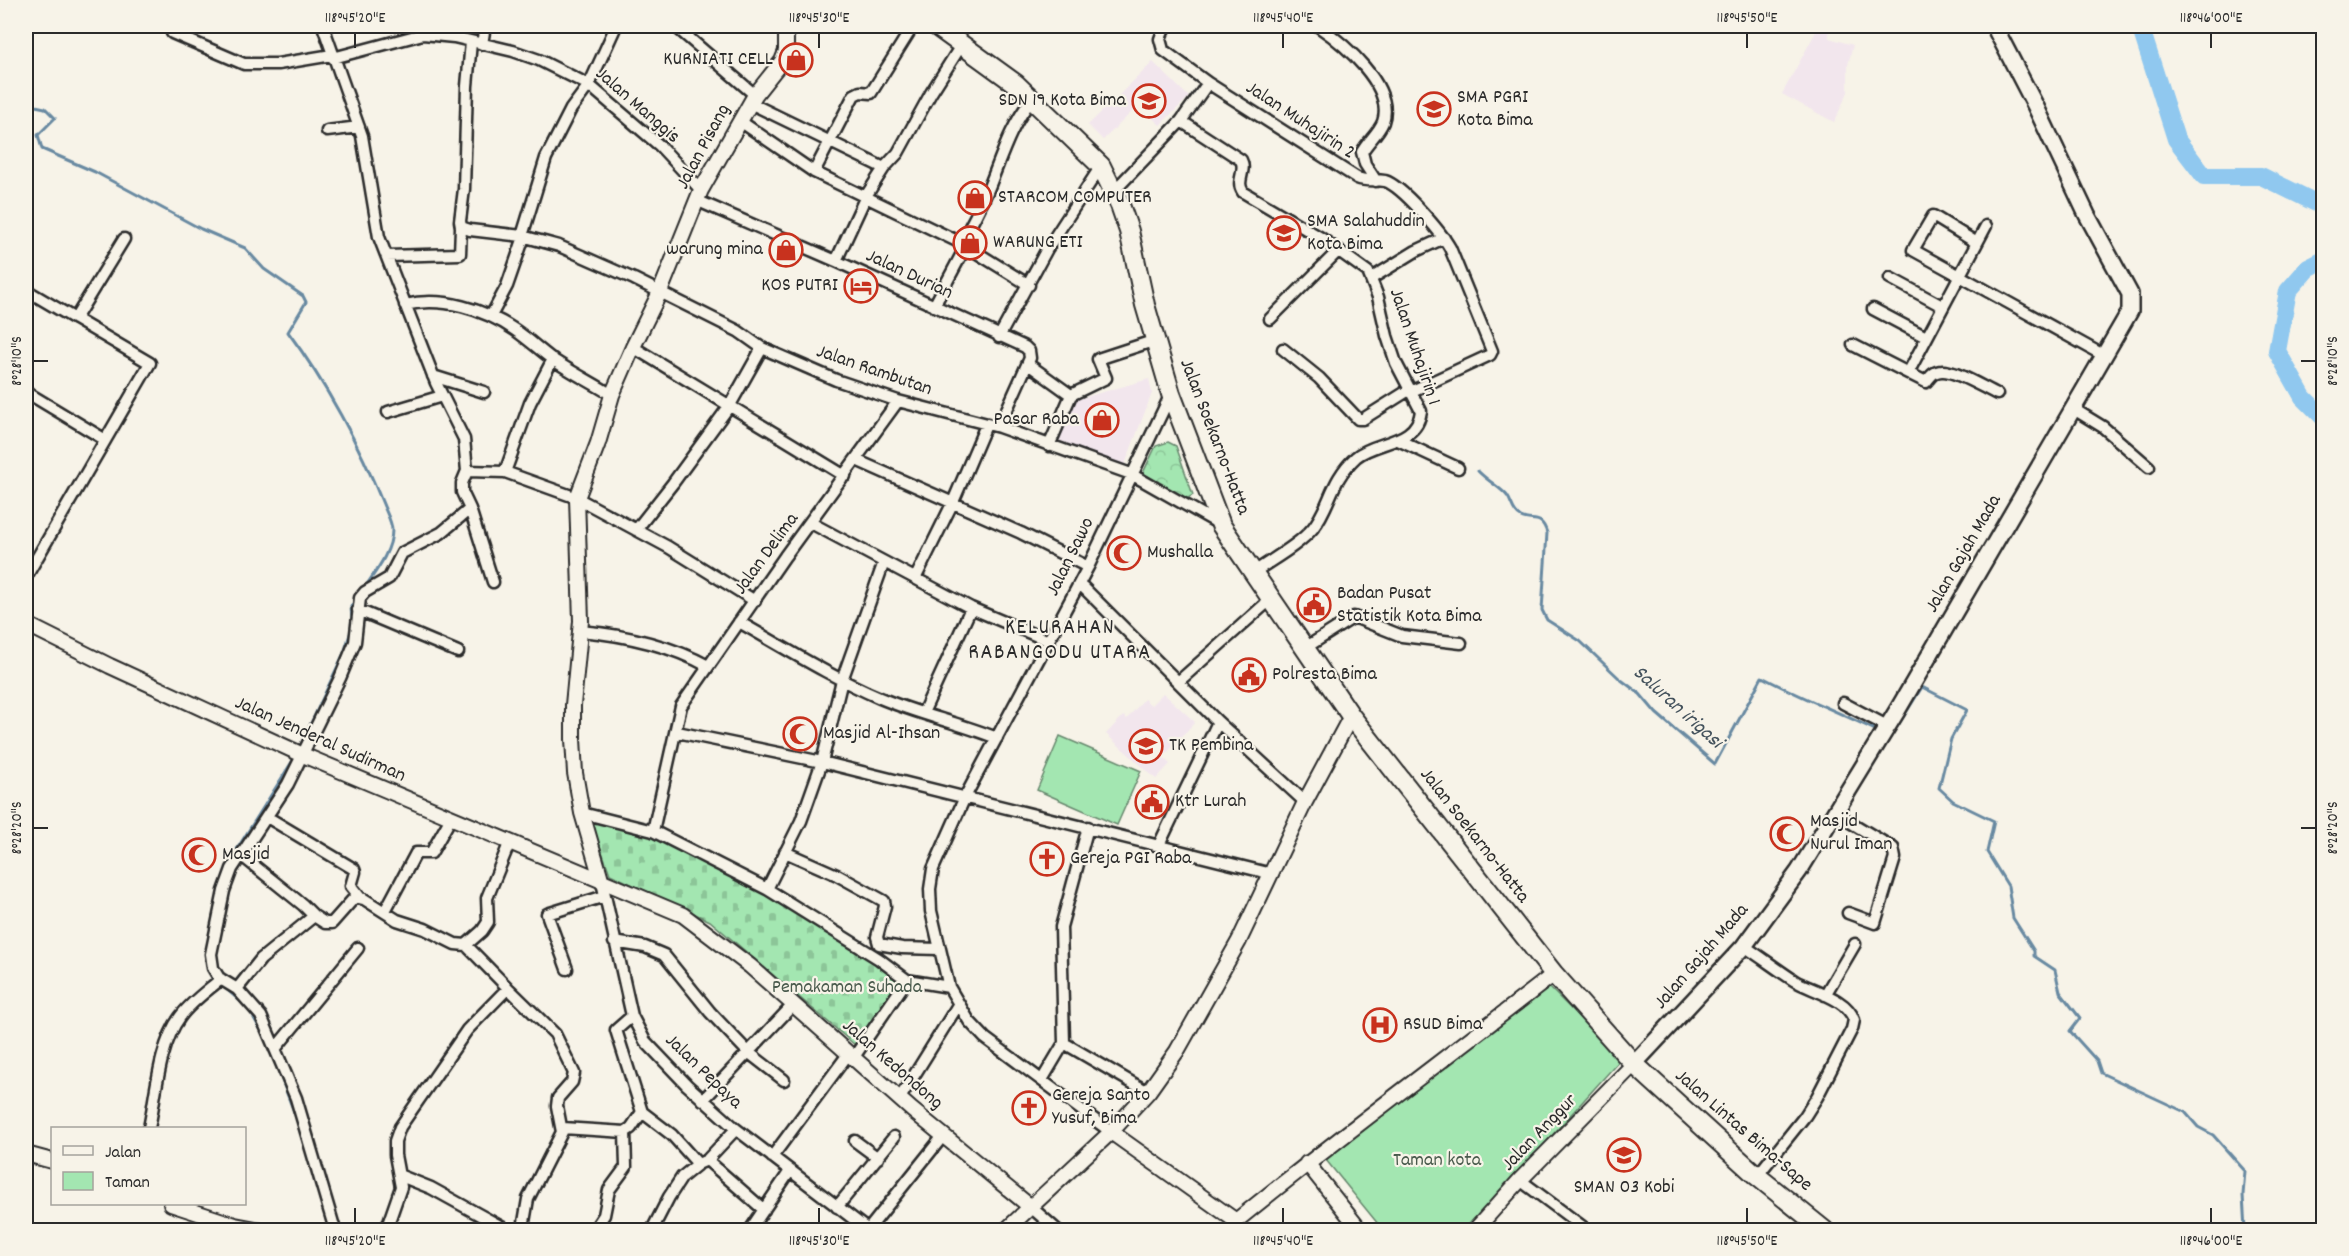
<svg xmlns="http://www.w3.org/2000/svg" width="2349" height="1256" font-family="Dekko,sans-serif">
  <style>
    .built { fill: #f2e6ed }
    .green { fill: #a3e6b1; stroke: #67886e; stroke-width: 1.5 }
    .cemetery { fill: url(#cemetery-stones); stroke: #67886e; stroke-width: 1.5 }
    .park { fill: url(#park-crowns); stroke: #67886e; stroke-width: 1.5 }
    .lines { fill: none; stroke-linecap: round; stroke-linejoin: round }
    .stream { stroke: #6889a1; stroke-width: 3 }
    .river { stroke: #90c8ef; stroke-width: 18 }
    .minor-casing { stroke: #2b2b2b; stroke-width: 15 }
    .tertiary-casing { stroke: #2b2b2b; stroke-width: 18 }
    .secondary-casing { stroke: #2b2b2b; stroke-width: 20 }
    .trunk-casing { stroke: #2b2b2b; stroke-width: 22 }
    .minor { stroke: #f7f3e8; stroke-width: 10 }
    .tertiary { stroke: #f7f3e8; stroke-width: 14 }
    .secondary { stroke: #f7f3e8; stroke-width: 15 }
    .trunk { stroke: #f7f3e8; stroke-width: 18 }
    .ticks { fill: none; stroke: #2b2b2b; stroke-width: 2 }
    .labels { text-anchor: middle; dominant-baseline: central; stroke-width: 4.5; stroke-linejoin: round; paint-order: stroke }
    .poi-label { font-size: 20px; fill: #2b2b2b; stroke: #f7f3e8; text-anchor: start }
    .street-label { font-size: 20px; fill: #2b2b2b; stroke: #f7f3e8 }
    .park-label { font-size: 20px; fill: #495a4c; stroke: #f7f3e8 }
    .water-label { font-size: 21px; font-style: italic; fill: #44525c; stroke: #f7f3e8 }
    .quarter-label { font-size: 22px; letter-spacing: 1.5px; fill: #2b2b2b; stroke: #f7f3e8 }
    .neatline { fill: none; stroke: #2b2b2b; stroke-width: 2 }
    .ticks-label { font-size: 15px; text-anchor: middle; fill: #2b2b2b }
  </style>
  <defs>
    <pattern id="cemetery-stones" width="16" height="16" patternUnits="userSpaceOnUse" patternTransform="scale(1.5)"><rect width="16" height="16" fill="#a3e6b1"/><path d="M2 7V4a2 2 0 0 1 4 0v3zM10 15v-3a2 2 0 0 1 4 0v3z" fill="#8cc598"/></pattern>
    <pattern id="park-crowns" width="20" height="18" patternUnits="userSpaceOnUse" patternTransform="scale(1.5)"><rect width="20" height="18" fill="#a3e6b1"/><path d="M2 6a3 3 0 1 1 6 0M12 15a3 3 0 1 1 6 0" fill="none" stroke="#8cc598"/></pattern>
  </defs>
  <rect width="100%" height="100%" fill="#f7f3e8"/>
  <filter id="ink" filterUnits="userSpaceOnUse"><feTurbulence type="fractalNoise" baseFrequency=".0167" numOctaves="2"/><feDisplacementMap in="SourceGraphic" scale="12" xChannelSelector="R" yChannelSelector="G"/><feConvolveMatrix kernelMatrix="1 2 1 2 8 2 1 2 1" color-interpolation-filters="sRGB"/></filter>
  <g filter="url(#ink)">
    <path class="built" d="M 1819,26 L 1829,29 L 1829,38 L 1853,45 L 1848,65 L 1848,92 L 1834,122 L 1782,94 Z
      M 1153,62 L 1189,97 L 1160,125 L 1139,105 L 1103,140 L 1088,125 Z
      M 1149,379 L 1152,393 L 1124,467 L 1056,439 L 1068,402 Z
      M 1163,693 L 1195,722 L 1163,757 L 1170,764 L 1156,779 L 1106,734 L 1123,716 L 1127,719 L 1144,699 L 1151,705 Z"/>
    <path class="green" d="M 1060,736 L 1141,771 L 1117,825 L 1037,790 Z
      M 1548,986 L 1621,1059 L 1467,1230 L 1383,1230 L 1326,1160 Z"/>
    <path class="cemetery" d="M 591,821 L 658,836 L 773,896 L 902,980 L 855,1045 L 710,921 L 610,874 Z"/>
    <path class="park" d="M 1168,442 L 1176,446 L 1193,495 L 1185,500 L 1143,473 L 1156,446 Z"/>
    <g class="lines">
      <path class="stream" d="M 26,104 L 45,108 L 55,118 L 38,135 L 42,149 L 95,172 L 201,229 L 245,248 L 264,269 L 303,296 L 306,302 L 288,332 C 325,382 360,446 383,504 C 386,512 392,522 392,530 C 392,551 376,571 365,587
        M 1478,471 C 1486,480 1503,489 1508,497 C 1512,503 1513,513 1521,517 C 1532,523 1541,513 1547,533 L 1542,610 L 1547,620 L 1580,641 L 1620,679 L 1640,694 L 1656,713 L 1715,764 L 1762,677 C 1798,696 1836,711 1873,729 L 1877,723
        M 352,622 L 351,606 L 356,600
        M 1895,726 L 1897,727 L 1922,687 L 1967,710 L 1951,739 L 1939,788 L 1953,801 L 1994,821 L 1987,852 L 2008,886 L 2013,918 L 2034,951 L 2034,956 L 2055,970 L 2060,992 L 2080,1018 L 2070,1031 L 2097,1061 L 2101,1073 L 2185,1112 L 2198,1127 L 2213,1135 L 2245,1171 L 2243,1195 L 2245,1230
        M 299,749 L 344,653 L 351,631
        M 228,866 L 232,857 L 295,757
        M 217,903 L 220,890
        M 208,963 L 212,978 L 216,981
        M 224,987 L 246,1006
        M 250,1011 L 263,1034
        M 274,1059 L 297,1120"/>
      <path class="river" d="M 2140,26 L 2176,139 L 2204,176 L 2261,176 L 2318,204 L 2324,209
        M 2324,260 L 2308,268 L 2288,291 L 2277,351 L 2303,397 L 2324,418"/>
      <g class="minor-casing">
        <path id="minor" d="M 323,26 L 362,136 L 379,237 L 436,383 L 464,439 L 467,471 L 462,483 L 462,492 L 470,509 L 441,533 L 402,553 L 389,578 L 365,592 L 360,598 L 355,642 L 340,678 L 288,784 L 232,869 L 224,891 L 211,954 L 213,968 L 219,978 L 237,989 L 261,1016 L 296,1098 L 335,1230
          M 675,26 L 755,95
          M 1318,26 C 1343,43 1395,86 1383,122 C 1378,134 1368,141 1362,152 L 1365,164 L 1376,181
          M 172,33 L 244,64 L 278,64 L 332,55
          M 482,44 L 485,26
          M 333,58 L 423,34 L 454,37 L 513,51 L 539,60 L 589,85 L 660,146 L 701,190
          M 1208,83 L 1357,178 C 1367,182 1375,179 1385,181 C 1402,186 1441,232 1450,248 L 1492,351 L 1490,355 L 1410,392
          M 750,103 L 884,168
          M 740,121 L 814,172 L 961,243
          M 1181,121 L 1241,160 C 1247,171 1235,181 1243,192 L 1321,238 L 1368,272 L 1378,297 L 1387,336 L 1396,363 L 1421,411 C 1417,445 1376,440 1356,457 C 1330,481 1331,505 1313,528 C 1299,545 1271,560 1253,573
          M 327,131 L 359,127
          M 814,172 L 854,95 L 860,92 L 871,93 L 913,26
          M 1114,191 L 1181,121 L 1208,83 L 1163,50 L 1160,39 L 1165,26
          M 696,200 L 836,261 L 1025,347 L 1029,351 L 1030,358 L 999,427
          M 461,227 L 470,230 L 522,236 L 559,246 L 634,279 L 738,331 L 762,348 L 836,380 L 898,401 L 999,427 L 1131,474 L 1221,525
          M 522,236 L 546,158 L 571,109 L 589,85 L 616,26
          M 1977,243 L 1933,216 L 1913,250 L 2103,355
          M 966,246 L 1029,285
          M 387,256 L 460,254 L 461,227 L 460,221 L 464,189 L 467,86 L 471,42
          M 836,261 L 866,196 L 884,168 L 898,153 L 931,93 L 962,44
          M 1372,278 L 1416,251 L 1444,238
          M 1890,278 L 1942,306
          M 26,290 L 150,363 L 26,577
          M 405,305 C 442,296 484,309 515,330 C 528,339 540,350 552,359 C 571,372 593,383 612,395
          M 934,306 L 966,246 L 961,243 C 970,227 979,210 987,192 C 1001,159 1009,128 1032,99
          M 1873,309 L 1926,337
          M 491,316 L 507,286 L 524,237
          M 75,319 L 124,239
          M 1270,319 L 1339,250
          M 999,337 L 1047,249 L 1101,166
          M 1853,345 L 1908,373 L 1986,226
          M 633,347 L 845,476
          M 1283,349 L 1319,378 L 1358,419 L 1363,419 L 1409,390
          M 1028,364 L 1071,395 L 1049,446
          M 1908,373 L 1926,382 C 1931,376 1934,371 1942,371 C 1955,370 1984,388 1997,394
          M 433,376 L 484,392
          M 26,392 L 104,439
          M 1071,395 L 1106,378 L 1098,359 L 1156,340
          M 2072,408 L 2103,427 L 2149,467
          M 388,412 L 442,396
          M 1398,440 L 1458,468
          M 856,460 L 1021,533 L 1088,567
          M 467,471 L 505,472 L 577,498 L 668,547 L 755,601
          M 505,472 L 530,403 L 553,359
          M 470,509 L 493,582
          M 811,523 L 971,608 L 1049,641
          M 636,530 L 673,483 L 730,405 L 762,348
          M 916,577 L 953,502 L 986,425
          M 1080,584 L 1218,722 L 1305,802
          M 358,610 L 458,652
          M 739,622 C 785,648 831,677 880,698 C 918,714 959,723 997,738
          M 580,631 C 625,635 668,644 708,666
          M 1305,648 L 1354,617 L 1402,636 L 1461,643
          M 1178,682 L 1271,599
          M 1843,703 L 1887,726
          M 923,713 L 971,608
          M 677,732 L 822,762 L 1272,874
          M 582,813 L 653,831 L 681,706 L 785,556 L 898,401
          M 1835,813 L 1893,848 L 1895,858 L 1875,923 L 1848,913
          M 267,817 L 354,869 L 355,872 L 351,886 L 359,896
          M 653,831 L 767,889 L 879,959 L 907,980 L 949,987
          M 1159,845 L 1218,722
          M 785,852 L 837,875 L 884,901 L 885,906 L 877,937 L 879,944 L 902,948 L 939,949
          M 241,855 L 303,905 L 314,916
          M 602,882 L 632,1016 L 645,1041 L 687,1085 L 736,1129 L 868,1230
          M 767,889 L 801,821 L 822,762 L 842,680 L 884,562
          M 385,911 L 416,853 L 431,853 L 451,818
          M 614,942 L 645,947 L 664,955 L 710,1012 L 748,1052 L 784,1080
          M 1744,946 C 1761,957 1778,970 1795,981 C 1813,991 1847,998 1854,1020 L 1852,1029 L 1817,1097 L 1805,1116 L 1757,1176
          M 567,969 L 547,914 L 605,896
          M 508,988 L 555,1034 L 574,1073 L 572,1082 L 558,1098 L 557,1106 L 562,1132 L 528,1199 L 523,1228
          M 237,989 L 261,959 L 314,916 L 325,923 L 332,923 L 355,897 L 364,899 L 397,920 L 425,929 L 455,944 L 466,945 L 482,931 L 488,922 L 487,898 L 509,844
          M 1825,995 L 1855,944
          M 1064,1043 L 1148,1092
          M 275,1049 L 358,948
          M 854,1057 L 907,980
          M 1042,1080 L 1064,1043 L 1061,927 L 1088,827
          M 900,1098 L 958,1005
          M 703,1100 L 793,1005
          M 642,1112 L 672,1135 L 698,1164
          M 149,1128 C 156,1095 159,1045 180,1017 C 191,1002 207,991 221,979
          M 563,1128 L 625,1132 L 631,1128 L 642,1112 L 616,1030 L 632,1016
          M 1111,1132 L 985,1038 L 969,1021 L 949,987 L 931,911 L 930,889 L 933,869 L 965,797 L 1088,567 L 1171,394
          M 855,1141 L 878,1158
          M 772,1157 L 849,1053
          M 707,1160 L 764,1210
          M 401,1176 L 431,1188 L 507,1230
          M 1520,1180 L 1587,1230
          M 837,1207 L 894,1137
          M 1032,1208 L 1057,1230
          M 386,1230 L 401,1187 L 395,1155 L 395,1141 L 400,1127 L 467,1030 L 508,988 L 466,945
          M 594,1230 L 604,1215 L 609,1190 L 626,1167 L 625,1132
          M 652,1230 L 669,1197 L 682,1177 L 698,1164 L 707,1160 L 736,1129
          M 750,1230 L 790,1171
          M 868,1230 L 943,1136"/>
      </g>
      <g class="tertiary-casing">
        <path id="tertiary" d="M 26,624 L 110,666 L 303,755 L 683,915 L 750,966 L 912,1110 L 1032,1208
          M 602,882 L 582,813 L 575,773 L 573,739 L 573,705 L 581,621 L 577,498 L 598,443 L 612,395 L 633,347 L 660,292 L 701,190 L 755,95 L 782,61 L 786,51 L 786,26
          M 1111,1132 L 1236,1221 C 1340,1136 1448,1057 1554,974
          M 26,1154 L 52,1161
          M 1307,1163 L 1360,1230
          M 171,1204 L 235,1225 L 261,1230
          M 1006,1230 L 1111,1132 L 1148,1092 L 1177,1051 L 1239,941 L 1305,802 L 1351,716
          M 1475,1230 L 1520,1180 L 1634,1064"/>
      </g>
      <g class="secondary-casing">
        <path id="secondary" d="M 1634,1064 L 1744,946 L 1799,871 L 1897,711 L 2130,311 L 2130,294 L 2087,215 L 2035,105 L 1994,26"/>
      </g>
      <g class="trunk-casing">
        <path id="trunk" d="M 936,26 L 1016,84 L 1101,166 L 1120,205 L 1129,231 L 1145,305 L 1171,394 L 1221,525 L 1351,716 L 1554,974 L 1634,1064 L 1757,1176 L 1824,1230"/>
      </g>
      <use href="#minor" class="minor"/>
      <use href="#tertiary" class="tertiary"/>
      <use href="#secondary" class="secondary"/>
      <use href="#trunk" class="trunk"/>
    </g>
  </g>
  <path class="ticks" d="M 355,33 L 355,48M 819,33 L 819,48M 1283,33 L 1283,48M 1747,33 L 1747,48M 2211,33 L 2211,48M 33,361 L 48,361M 2301,361 L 2316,361M 33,828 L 48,828M 2301,828 L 2316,828M 355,1208 L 355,1223M 819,1208 L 819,1223M 1283,1208 L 1283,1223M 1747,1208 L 1747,1223M 2211,1208 L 2211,1223"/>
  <defs>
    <g id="shop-ring" transform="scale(1.725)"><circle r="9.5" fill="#f7f3e8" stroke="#c8321e" stroke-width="1.5"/><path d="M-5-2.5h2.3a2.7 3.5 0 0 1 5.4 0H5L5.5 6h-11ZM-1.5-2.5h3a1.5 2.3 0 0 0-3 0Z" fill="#c8321e"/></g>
    <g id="school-ring" transform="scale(1.725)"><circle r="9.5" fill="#f7f3e8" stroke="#c8321e" stroke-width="1.5"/><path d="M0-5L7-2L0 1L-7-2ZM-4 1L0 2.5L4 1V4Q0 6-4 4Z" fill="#c8321e"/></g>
    <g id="hotel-ring" transform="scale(1.725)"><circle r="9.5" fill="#f7f3e8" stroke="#c8321e" stroke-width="1.5"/><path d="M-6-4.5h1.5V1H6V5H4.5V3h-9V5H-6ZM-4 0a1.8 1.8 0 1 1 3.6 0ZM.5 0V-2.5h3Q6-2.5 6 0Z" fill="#c8321e"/></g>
    <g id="mosque-ring" transform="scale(1.725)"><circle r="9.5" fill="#f7f3e8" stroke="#c8321e" stroke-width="1.5"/><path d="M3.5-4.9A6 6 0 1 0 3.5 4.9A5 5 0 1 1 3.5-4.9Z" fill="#c8321e"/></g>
    <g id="civic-ring" transform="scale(1.725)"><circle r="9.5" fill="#f7f3e8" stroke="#c8321e" stroke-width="1.5"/><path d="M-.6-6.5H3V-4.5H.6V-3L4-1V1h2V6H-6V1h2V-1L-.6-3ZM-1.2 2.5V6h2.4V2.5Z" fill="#c8321e"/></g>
    <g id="church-ring" transform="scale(1.725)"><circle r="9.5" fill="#f7f3e8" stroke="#c8321e" stroke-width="1.5"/><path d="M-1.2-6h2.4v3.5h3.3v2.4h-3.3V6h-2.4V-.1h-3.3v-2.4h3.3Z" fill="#c8321e"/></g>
    <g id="hospital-ring" transform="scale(1.725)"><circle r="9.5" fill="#f7f3e8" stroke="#c8321e" stroke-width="1.5"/><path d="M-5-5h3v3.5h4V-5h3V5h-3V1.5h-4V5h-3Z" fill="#c8321e"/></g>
  </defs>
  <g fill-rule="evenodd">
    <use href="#shop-ring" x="796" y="60"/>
    <use href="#school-ring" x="1149" y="101"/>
    <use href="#school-ring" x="1434" y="109"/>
    <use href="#shop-ring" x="975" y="198"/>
    <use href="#school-ring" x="1284" y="233"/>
    <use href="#shop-ring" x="970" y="243"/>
    <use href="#shop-ring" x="786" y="250"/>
    <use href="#hotel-ring" x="861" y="286"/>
    <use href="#shop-ring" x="1102" y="420"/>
    <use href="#mosque-ring" x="1124" y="553"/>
    <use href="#civic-ring" x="1314" y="605"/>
    <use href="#civic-ring" x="1249" y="675"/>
    <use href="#mosque-ring" x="800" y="734"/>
    <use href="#school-ring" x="1146" y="746"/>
    <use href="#civic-ring" x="1152" y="802"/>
    <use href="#mosque-ring" x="1787" y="834"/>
    <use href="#mosque-ring" x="199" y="855"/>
    <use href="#church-ring" x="1047" y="859"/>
    <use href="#hospital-ring" x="1380" y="1025"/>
    <use href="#church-ring" x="1029" y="1108"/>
    <use href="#school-ring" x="1624" y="1155"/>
  </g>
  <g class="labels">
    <g class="poi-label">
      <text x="773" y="60" text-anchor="end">KURNIATI CELL</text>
      <text x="1457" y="98">SMA PGRI<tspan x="1457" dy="23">Kota Bima</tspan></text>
      <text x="1126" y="101" text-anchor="end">SDN 19 Kota Bima</text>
      <text x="998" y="198">STARCOM COMPUTER</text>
      <text x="1307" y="222">SMA Salahuddin<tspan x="1307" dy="23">Kota Bima</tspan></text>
      <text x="993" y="243">WARUNG ETI</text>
      <text x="763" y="250" text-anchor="end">warung mina</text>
      <text x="838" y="286" text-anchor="end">KOS PUTRI</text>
      <text x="1079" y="420" text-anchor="end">Pasar Raba</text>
      <text x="1147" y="553">Mushalla</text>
      <text x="1337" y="594">Badan Pusat<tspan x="1337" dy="23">Statistik Kota Bima</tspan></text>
      <text x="1272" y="675">Polresta Bima</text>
      <text x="823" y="734">Masjid Al-Ihsan</text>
      <text x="1169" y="746">TK Pembina</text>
      <text x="1175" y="802">Ktr Lurah</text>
      <text x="1810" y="822">Masjid<tspan x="1810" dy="23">Nurul Iman</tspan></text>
      <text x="222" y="855">Masjid</text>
      <text x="1070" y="859">Gereja PGI Raba</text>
      <text x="1403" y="1025">RSUD Bima</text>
      <text x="1052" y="1096">Gereja Santo<tspan x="1052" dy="23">Yusuf, Bima</tspan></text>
      <text x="1624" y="1188" text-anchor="middle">SMAN 03 Kobi</text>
    </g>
    <g class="street-label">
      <text transform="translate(637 106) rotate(41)">Jalan Manggis</text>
      <text transform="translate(1300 121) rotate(33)">Jalan Muhajirin 2</text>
      <text transform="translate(704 147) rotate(-62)">Jalan Pisang</text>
      <text transform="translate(909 275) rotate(25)">Jalan Durian</text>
      <text transform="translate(1414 347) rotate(71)">Jalan Muhajirin 1</text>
      <text transform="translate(874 371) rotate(19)">Jalan Rambutan</text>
      <text transform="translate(1214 437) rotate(69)">Jalan Soekarno-Hatta</text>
      <text transform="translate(767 554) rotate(-54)">Jalan Delima</text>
      <text transform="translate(1964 554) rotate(-60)">Jalan Gajah Mada</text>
      <text transform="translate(1071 557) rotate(-64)">Jalan Sawo</text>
      <text transform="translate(320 740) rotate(24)">Jalan Jenderal Sudirman</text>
      <text transform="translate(1474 836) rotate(52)">Jalan Soekarno-Hatta</text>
      <text transform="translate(1702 957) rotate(-49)">Jalan Gajah Mada</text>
      <text transform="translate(892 1065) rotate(41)">Jalan Kedondong</text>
      <text transform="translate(703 1072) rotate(44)">Jalan Pepaya</text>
      <text transform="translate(1743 1131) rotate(41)">Jalan Lintas Bima-Sape</text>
      <text transform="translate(1540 1133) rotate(-46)">Jalan Anggur</text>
    </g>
    <g class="park-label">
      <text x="847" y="988">Pemakaman Suhada</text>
      <text x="1437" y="1161">Taman kota</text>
    </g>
    <g class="water-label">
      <text transform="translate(1677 708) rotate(42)">Saluran irigasi</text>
    </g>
    <g class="quarter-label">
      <text x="1060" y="628">KELURAHAN<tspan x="1060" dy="25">RABANGODU UTARA</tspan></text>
    </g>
  </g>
  <rect width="2349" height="1256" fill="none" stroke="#f7f3e8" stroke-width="66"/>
  <rect x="51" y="1127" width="195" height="78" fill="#f7f3e8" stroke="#a5a39c" stroke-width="1.5"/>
  <rect x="63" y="1146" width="30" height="9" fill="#f7f3e8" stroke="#a5a39c" stroke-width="1.5"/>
  <text x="105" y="1157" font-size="18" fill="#2b2b2b">Jalan</text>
  <rect x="63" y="1172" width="30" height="18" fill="#a3e6b1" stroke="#a5a39c" stroke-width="1.5"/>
  <text x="105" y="1187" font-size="18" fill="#2b2b2b">Taman</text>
  <rect x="33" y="33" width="2283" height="1190" class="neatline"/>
  <g class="ticks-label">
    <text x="355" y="22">118°45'20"E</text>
    <text x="819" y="22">118°45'30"E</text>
    <text x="1283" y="22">118°45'40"E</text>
    <text x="1747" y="22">118°45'50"E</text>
    <text x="2211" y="22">118°46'00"E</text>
    <text transform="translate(16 361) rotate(-90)" y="5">8°28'10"S</text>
    <text transform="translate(2332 361) rotate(-90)" y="5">8°28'10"S</text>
    <text transform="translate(16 828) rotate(-90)" y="5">8°28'20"S</text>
    <text transform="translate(2332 828) rotate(-90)" y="5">8°28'20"S</text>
    <text x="355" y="1245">118°45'20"E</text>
    <text x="819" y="1245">118°45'30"E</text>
    <text x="1283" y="1245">118°45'40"E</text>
    <text x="1747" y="1245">118°45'50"E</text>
    <text x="2211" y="1245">118°46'00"E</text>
  </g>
</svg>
